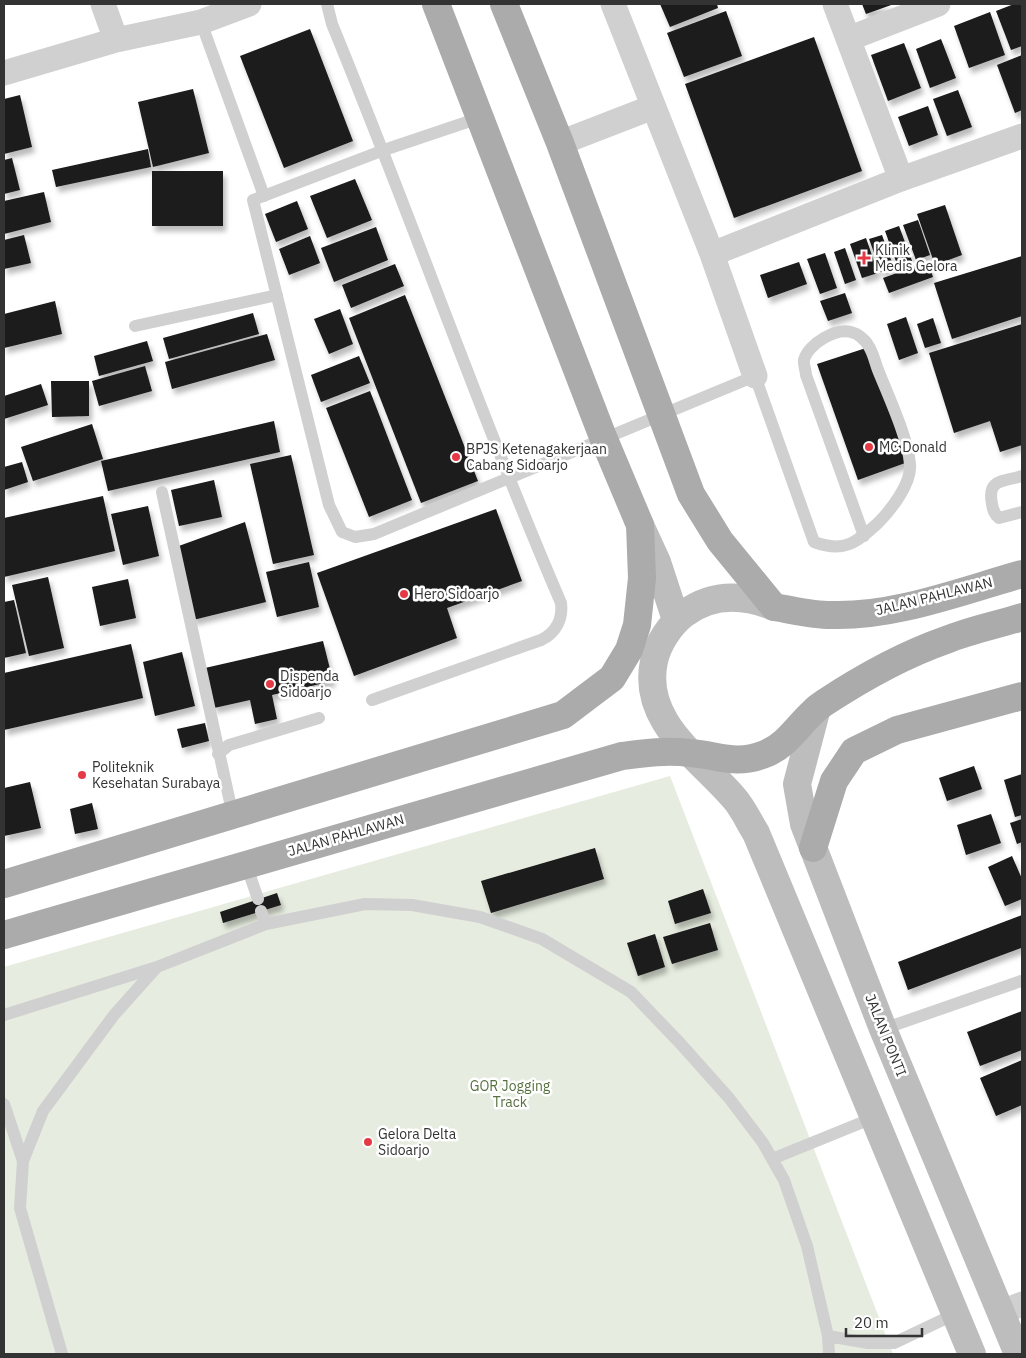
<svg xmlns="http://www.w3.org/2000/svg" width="1026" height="1358" font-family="'IBM Plex Sans',sans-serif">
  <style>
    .park { fill: #e6ecdf }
    .building { fill: #1a1a1a; filter: url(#shadow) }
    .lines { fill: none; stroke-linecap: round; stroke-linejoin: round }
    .lane { stroke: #d0d0d0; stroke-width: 12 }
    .street { stroke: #d0d0d0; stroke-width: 25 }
    .secondary { stroke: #bdbdbd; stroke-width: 28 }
    .primary { stroke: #ababab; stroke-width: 28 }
    .poi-dot { fill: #e63946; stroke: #fff; stroke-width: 2 }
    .labels { text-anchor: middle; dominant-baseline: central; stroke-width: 5; stroke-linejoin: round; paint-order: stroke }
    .poi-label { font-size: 14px; fill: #333; stroke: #fff; text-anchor: start }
    .street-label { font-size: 14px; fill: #333; stroke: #fff }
    .park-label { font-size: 14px; fill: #56703f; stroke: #fff }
  </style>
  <defs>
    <filter id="shadow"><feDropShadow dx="3" dy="5.5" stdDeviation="2.5" flood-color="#0004"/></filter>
  </defs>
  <rect width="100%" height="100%" fill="#fff"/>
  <path class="park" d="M 670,776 L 893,1354 L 4,1354 L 4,967 Z"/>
  <path class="building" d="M 660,4 L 717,4 L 718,8 L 670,27 Z
    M 862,4 L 894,4 L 866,14 Z
    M 1014,4 L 1022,4 L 1022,46 L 1011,50 L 996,11 Z
    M 726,11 L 742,56 L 684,77 L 667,33 Z
    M 990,12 L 1005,55 L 969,68 L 954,26 Z
    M 310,29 L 353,141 L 284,168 L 240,56 Z
    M 814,37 L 862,171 L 734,218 L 685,84 Z
    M 941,39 L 956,78 L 930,88 L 916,49 Z
    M 904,43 L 921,88 L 888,101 L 871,55 Z
    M 1022,55 L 1022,110 L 1015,113 L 997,65 Z
    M 193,89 L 209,153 L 153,167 L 138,102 Z
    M 958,90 L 972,127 L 947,136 L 933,99 Z
    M 20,95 L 32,147 L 4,154 L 4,99 Z
    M 928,106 L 938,135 L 909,146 L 898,117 Z
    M 148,149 L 151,167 L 56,187 L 52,170 Z
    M 12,158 L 20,190 L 4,194 L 4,160 Z
    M 152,171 L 223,171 L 223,226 L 152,226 Z
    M 355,179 L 372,220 L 327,238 L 310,196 Z
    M 44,192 L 51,222 L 4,234 L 4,201 Z
    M 297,201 L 308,229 L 276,242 L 265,214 Z
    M 945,205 L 962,255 L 935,265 L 917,214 Z
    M 918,220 L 930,255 L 916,260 L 903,225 Z
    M 899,226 L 912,261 L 898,267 L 885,231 Z
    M 376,227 L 388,260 L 334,282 L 321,248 Z
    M 24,235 L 31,263 L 4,269 L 4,240 Z
    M 882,235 L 894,268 L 881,272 L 869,239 Z
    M 310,236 L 320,263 L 289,275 L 279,249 Z
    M 866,238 L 878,273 L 862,278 L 850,244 Z
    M 845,248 L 856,280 L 845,284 L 834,252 Z
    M 825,253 L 837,288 L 820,294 L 807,259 Z
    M 1022,256 L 1022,316 L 952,339 L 934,283 Z
    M 799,262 L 807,284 L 768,298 L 760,275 Z
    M 928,262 L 933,277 L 889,293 L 883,278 Z
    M 395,264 L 404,286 L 351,308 L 342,285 Z
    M 845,293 L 852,313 L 828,321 L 820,301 Z
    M 405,295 L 478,481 L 421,503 L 349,318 Z
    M 55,301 L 62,334 L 4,348 L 4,314 Z
    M 340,309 L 353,344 L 329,354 L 314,319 Z
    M 253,313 L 259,334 L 169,359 L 163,338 Z
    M 906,317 L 918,353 L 899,360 L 887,324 Z
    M 933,318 L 941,343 L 925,348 L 917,324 Z
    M 1022,324 L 1022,445 L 1000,452 L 990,421 L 954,433 L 929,353 Z
    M 267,334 L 275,360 L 172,389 L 165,362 Z
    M 147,341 L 153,361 L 99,376 L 94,356 Z
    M 869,347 L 908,462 L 858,480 L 817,364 Z
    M 359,356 L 370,383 L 321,402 L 311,375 Z
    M 145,366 L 152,391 L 99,406 L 92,381 Z
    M 51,381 L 89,381 L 89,416 L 52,417 Z
    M 41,384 L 48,405 L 4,419 L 4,396 Z
    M 370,391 L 412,500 L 369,517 L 326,408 Z
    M 274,421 L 280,452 L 108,491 L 101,461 Z
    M 92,424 L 103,459 L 33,481 L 21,447 Z
    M 291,455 L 314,555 L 273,564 L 250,464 Z
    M 22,462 L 28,482 L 4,490 L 4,467 Z
    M 214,480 L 222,517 L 179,526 L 171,490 Z
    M 103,496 L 115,551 L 4,577 L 4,518 Z
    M 148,506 L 159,556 L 123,565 L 111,514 Z
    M 496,509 L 522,581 L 447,608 L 457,638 L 354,676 L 317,573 Z
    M 245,522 L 266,602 L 193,620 L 176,547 Z
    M 309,562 L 319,607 L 277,617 L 266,572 Z
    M 48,577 L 64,648 L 29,656 L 12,585 Z
    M 128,579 L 136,618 L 100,626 L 92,587 Z
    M 14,600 L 26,653 L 4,658 L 4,602 Z
    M 323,641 L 333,681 L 272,695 L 277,719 L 255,724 L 250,700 L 214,708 L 205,668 Z
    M 131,644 L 143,698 L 4,730 L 4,673 Z
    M 182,652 L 195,706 L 155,716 L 143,662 Z
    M 205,723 L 209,741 L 182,748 L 177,729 Z
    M 974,766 L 982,789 L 947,801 L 939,778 Z
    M 1022,774 L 1022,815 L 1015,817 L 1004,780 Z
    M 30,782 L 41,828 L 4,836 L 4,788 Z
    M 92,803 L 98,829 L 75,834 L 70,809 Z
    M 991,814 L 1001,843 L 966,855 L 957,825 Z
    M 1022,819 L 1022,842 L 1017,844 L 1010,823 Z
    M 595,848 L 604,879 L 491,913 L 481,881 Z
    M 1012,856 L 1022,879 L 1022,899 L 1005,906 L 988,867 Z
    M 703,889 L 711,913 L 675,924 L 668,901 Z
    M 277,893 L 281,905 L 223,923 L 220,912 Z
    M 1022,915 L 1022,952 L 1021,948 L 908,990 L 898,962 Z
    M 710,923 L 718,950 L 672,964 L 663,937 Z
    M 655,934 L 665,967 L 638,976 L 627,943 Z
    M 1022,1011 L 1022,1050 L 980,1066 L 967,1032 Z
    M 1022,1060 L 1022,1105 L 996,1116 L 980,1078 Z"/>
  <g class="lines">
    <path class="lane" d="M 327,4 L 332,24 C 411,216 479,412 561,603 C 563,619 556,633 541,640 L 372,700
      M 201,22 L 264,196
      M 479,118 L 384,150 L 253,200 L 329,505 L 342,532 L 355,537 L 374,534 L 755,376 L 814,542 C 844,553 856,543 878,523 C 891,510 912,483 910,464 C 908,438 888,395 878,370 C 875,362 873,352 868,345 C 866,341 858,334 854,333 C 837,326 808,344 804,360 C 803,364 806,371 806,375 L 864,536
      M 135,326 L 277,295
      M 1022,476 C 1002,482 987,479 992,504 C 993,510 994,514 999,518 L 1022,512
      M 162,492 L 233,816
      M 218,754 L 229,745 L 319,718
      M 246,864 L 258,899
      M 266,924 L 365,904 L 412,905 L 480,917 L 542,939 L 631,992 L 679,1042 L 729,1098 L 763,1143 L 784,1180 L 807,1246 L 828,1336 L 829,1354
      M 4,1015 L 157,967
      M 883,1029 L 1021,981
      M 4,1104 L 23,1161
      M 772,1159 L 873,1118
      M 828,1336 L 868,1343 L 894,1343 L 955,1314
      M 62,1354 L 20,1208 L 23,1161 L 43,1111 L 114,1015 L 157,967 L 266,924 L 261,911"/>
    <path class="street" d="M 103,4 L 116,40
      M 613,4 L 712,254 L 755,376
      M 835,4 L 901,179
      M 848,39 L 938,4
      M 4,73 L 116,40 L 201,22 L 249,4
      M 560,143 L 653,107
      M 712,254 L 901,179 L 1022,136
      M 1002,1312 L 1022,1304"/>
    <path class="secondary" d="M 640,525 L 657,562 L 676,620
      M 774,607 C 743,594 712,593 684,614 C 670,625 658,643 654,661 C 641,722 699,757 734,798 C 743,808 749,822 756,833 L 972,1354
      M 817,708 L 797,784 L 804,824 L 883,1029 L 1018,1354"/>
    <path class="primary" d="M 504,4 L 560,143 L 691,494 L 720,541 L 774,607 C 793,610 812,615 831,615 C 895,617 961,591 1022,574
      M 813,848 L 834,781 L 854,751 L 897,730 L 1022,696
      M 4,884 L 563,715 L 612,678 L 629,650 L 637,625 L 642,578 L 640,525 L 603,437 L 436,4
      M 4,935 L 622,756 C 645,753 667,750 690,753 C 719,755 734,766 765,754 C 791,744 802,717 824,703 C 862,678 903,655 946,640 C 970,630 997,625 1022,617"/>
  </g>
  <g class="poi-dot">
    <path d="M861.5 250.5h5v5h5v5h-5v5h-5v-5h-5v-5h5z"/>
    <circle cx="869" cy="447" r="5"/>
    <circle cx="456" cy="457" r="5"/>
    <circle cx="404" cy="594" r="5"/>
    <circle cx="270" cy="684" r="5"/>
    <circle cx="82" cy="775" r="5"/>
    <circle cx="368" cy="1142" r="5"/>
  </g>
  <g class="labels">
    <g class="poi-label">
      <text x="875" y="250">Klinik<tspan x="875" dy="16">Medis Gelora</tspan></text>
      <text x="879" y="447">MC Donald</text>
      <text x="466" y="449">BPJS Ketenagakerjaan<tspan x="466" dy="16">Cabang Sidoarjo</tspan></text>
      <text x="414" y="594">Hero Sidoarjo</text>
      <text x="280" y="676">Dispenda<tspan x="280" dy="16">Sidoarjo</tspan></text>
      <text x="92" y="767">Politeknik<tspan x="92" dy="16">Kesehatan Surabaya</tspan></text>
      <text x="378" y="1134">Gelora Delta<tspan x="378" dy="16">Sidoarjo</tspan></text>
    </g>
    <g class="street-label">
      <text transform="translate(934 596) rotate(-14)">JALAN PAHLAWAN</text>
      <text transform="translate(346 835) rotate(-16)">JALAN PAHLAWAN</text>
      <text transform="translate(886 1035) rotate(68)">JALAN PONTI</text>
    </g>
    <g class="park-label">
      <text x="510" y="1086">GOR Jogging<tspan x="510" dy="16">Track</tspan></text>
    </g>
  </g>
  <rect width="1026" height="1358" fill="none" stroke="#333333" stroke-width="10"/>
  <path d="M846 1328v8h76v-8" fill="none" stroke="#333333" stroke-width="2.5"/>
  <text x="854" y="1328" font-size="15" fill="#333333" stroke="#ffffff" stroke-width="4" paint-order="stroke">20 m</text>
</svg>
